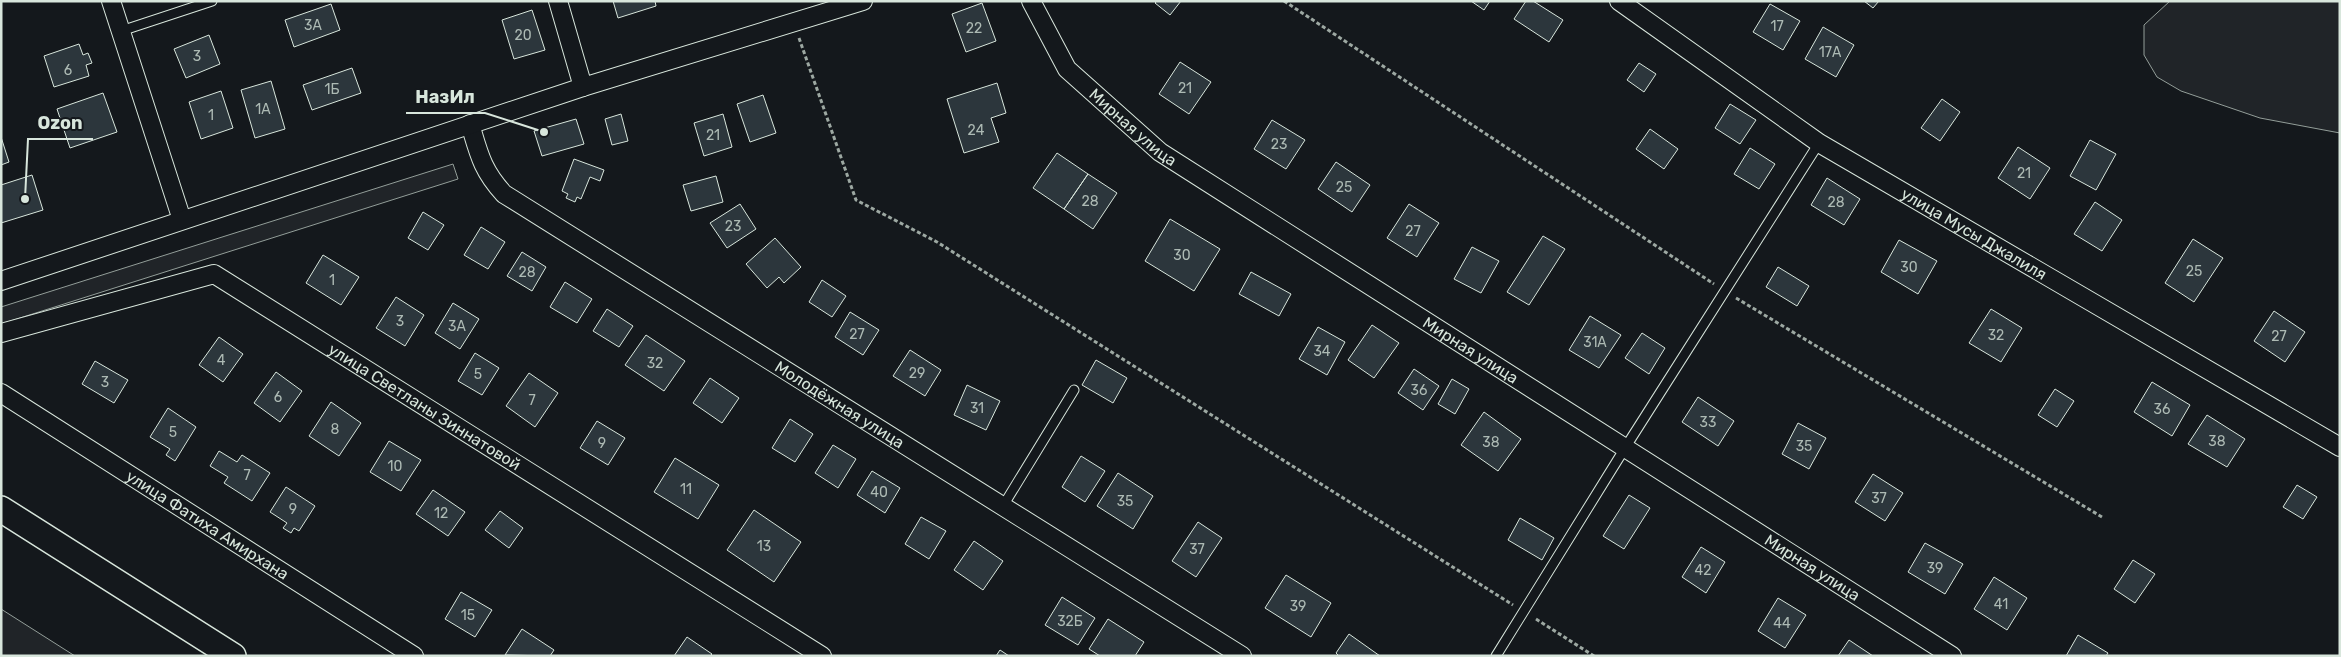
<svg xmlns="http://www.w3.org/2000/svg" width="2341" height="657" font-family="Rubik,sans-serif">
  <style>
    .green { fill: #202428; stroke: #939e99 }
    .building { fill: #2c363c; stroke: #d8e6dc }
    .lines { fill: none; stroke-linecap: round; stroke-linejoin: round }
    .lane-casing { stroke: #d8e6dc; stroke-width: 11 }
    .street-casing { stroke: #d8e6dc; stroke-width: 20 }
    .secondary-casing { stroke: #d8e6dc; stroke-width: 28 }
    .path { stroke: #9da8a2; stroke-width: 3; stroke-dasharray: 4 2.5; stroke-linecap: butt }
    .lane { stroke: #14181c; stroke-width: 9 }
    .street { stroke: #14181c; stroke-width: 18 }
    .secondary { stroke: #14181c; stroke-width: 25 }
    .labels { text-anchor: middle; dominant-baseline: central; stroke-width: 4; stroke-linejoin: round; paint-order: stroke }
    .number-label { font-size: 14px; fill: #adbab4 }
    .street-label { font-size: 16px; fill: #d8e6dc; stroke: #14181c }
    .leader { fill: none; stroke: #d8e6dc; stroke-width: 2 }
    .callout-dot { fill: #d8e6dc; stroke: #14181c; stroke-width: 2 }
    .callout-label { font-size: 18px; text-anchor: middle; font-weight: bold; fill: #d8e6dc; stroke: #14181c; stroke-width: 4; stroke-linejoin: round; paint-order: stroke }
  </style>
  <rect width="100%" height="100%" fill="#14181c"/>
  <path class="green" d="M 2170,1 L 2340,1 L 2340,133 L 2260,118 L 2181,91 L 2157,77 L 2144,55 L 2144,25 Z
    M 453,164 L 458,179 L 1,324 L 1,307 Z
    M 1,609 L 75,656 L 1,656 Z"/>
  <path class="building" d="M 613,1 L 655,1 L 656,6 L 618,18 Z
    M 1157,1 L 1181,1 L 1170,15 L 1155,3 Z
    M 1471,1 L 1490,1 L 1484,10 Z
    M 1526,1 L 1533,1 L 1563,20 L 1549,42 L 1514,19 Z
    M 1864,1 L 1879,1 L 1873,8 Z
    M 982,3 L 996,41 L 966,52 L 952,14 Z
    M 331,4 L 340,30 L 294,47 L 285,20 Z
    M 1770,4 L 1800,21 L 1783,50 L 1753,32 Z
    M 532,10 L 545,50 L 514,59 L 502,20 Z
    M 1823,27 L 1854,45 L 1836,77 L 1805,59 Z
    M 209,35 L 220,64 L 186,78 L 174,49 Z
    M 79,44 L 83,55 L 88,53 L 92,63 L 86,65 L 89,76 L 54,87 L 44,56 Z
    M 1180,62 L 1211,82 L 1189,114 L 1159,94 Z
    M 1639,63 L 1656,74 L 1644,92 L 1627,80 Z
    M 352,68 L 361,93 L 312,110 L 303,85 Z
    M 271,81 L 285,129 L 255,138 L 241,90 Z
    M 997,83 L 1006,113 L 991,118 L 999,142 L 964,153 L 947,99 Z
    M 221,91 L 233,128 L 201,139 L 189,102 Z
    M 103,93 L 117,132 L 70,148 L 57,109 Z
    M 763,95 L 776,133 L 750,142 L 737,104 Z
    M 1942,99 L 1960,112 L 1940,141 L 1921,128 Z
    M 1730,104 L 1756,120 L 1740,144 L 1715,128 Z
    M 621,114 L 628,141 L 612,145 L 605,119 Z
    M 723,114 L 732,147 L 704,156 L 694,123 Z
    M 576,119 L 584,144 L 542,156 L 534,131 Z
    M 1272,120 L 1305,140 L 1286,169 L 1254,149 Z
    M 1650,129 L 1678,149 L 1664,169 L 1636,149 Z
    M 1,137 L 9,162 L 1,165 Z
    M 2090,140 L 2116,154 L 2096,190 L 2070,176 Z
    M 2018,147 L 2050,168 L 2030,199 L 1998,178 Z
    M 1750,148 L 1775,164 L 1759,189 L 1734,174 Z
    M 1057,153 L 1088,174 L 1064,209 L 1033,188 Z
    M 574,159 L 604,170 L 600,181 L 590,177 L 581,199 L 577,197 L 575,202 L 566,198 L 568,194 L 562,191 Z
    M 1336,162 L 1370,185 L 1352,212 L 1318,189 Z
    M 1088,174 L 1117,193 L 1093,229 L 1064,209 Z
    M 32,175 L 43,210 L 1,223 L 1,185 Z
    M 716,176 L 723,202 L 691,211 L 683,185 Z
    M 1827,178 L 1860,199 L 1844,225 L 1811,205 Z
    M 2095,202 L 2122,220 L 2102,251 L 2074,234 Z
    M 740,204 L 756,229 L 727,248 L 710,223 Z
    M 1409,204 L 1439,223 L 1417,257 L 1387,238 Z
    M 423,212 L 444,225 L 428,250 L 408,238 Z
    M 1170,219 L 1220,249 L 1194,291 L 1145,261 Z
    M 481,227 L 505,242 L 488,269 L 464,255 Z
    M 1543,236 L 1565,249 L 1529,305 L 1507,292 Z
    M 775,238 L 801,267 L 784,283 L 779,277 L 767,288 L 746,264 Z
    M 2193,239 L 2223,258 L 2194,302 L 2165,283 Z
    M 1899,240 L 1937,261 L 1918,294 L 1881,272 Z
    M 1472,247 L 1499,261 L 1481,293 L 1454,279 Z
    M 522,252 L 546,267 L 532,291 L 507,276 Z
    M 323,255 L 359,277 L 341,305 L 306,283 Z
    M 1778,267 L 1809,286 L 1797,306 L 1766,287 Z
    M 1251,272 L 1291,294 L 1279,316 L 1239,294 Z
    M 822,280 L 846,296 L 832,317 L 809,302 Z
    M 565,282 L 592,299 L 577,323 L 550,307 Z
    M 396,297 L 424,315 L 405,346 L 376,328 Z
    M 453,303 L 479,319 L 460,349 L 435,333 Z
    M 607,309 L 633,326 L 619,347 L 593,331 Z
    M 1991,309 L 2022,328 L 2001,362 L 1969,343 Z
    M 2274,311 L 2305,332 L 2285,362 L 2254,341 Z
    M 850,312 L 879,330 L 863,355 L 835,337 Z
    M 1590,316 L 1621,335 L 1599,368 L 1569,350 Z
    M 1372,325 L 1399,343 L 1374,378 L 1348,360 Z
    M 1318,327 L 1345,342 L 1327,375 L 1299,359 Z
    M 1642,333 L 1665,348 L 1649,374 L 1625,358 Z
    M 646,335 L 685,361 L 664,391 L 625,365 Z
    M 219,337 L 243,354 L 223,382 L 199,365 Z
    M 910,350 L 941,370 L 925,396 L 893,376 Z
    M 475,353 L 499,368 L 482,395 L 458,381 Z
    M 1096,360 L 1127,378 L 1113,403 L 1082,385 Z
    M 95,361 L 128,380 L 114,403 L 82,384 Z
    M 1414,369 L 1439,386 L 1423,410 L 1398,393 Z
    M 276,372 L 302,391 L 280,422 L 254,403 Z
    M 529,373 L 558,393 L 535,427 L 506,406 Z
    M 710,378 L 739,398 L 722,423 L 693,403 Z
    M 1452,379 L 1469,389 L 1455,414 L 1438,404 Z
    M 2152,382 L 2190,405 L 2172,436 L 2134,412 Z
    M 967,385 L 1000,401 L 986,430 L 954,415 Z
    M 2055,389 L 2074,401 L 2057,427 L 2038,415 Z
    M 1698,397 L 1734,421 L 1718,446 L 1682,422 Z
    M 331,402 L 361,423 L 339,456 L 309,436 Z
    M 168,408 L 196,427 L 175,461 L 166,455 L 170,449 L 150,437 Z
    M 1484,412 L 1521,439 L 1498,471 L 1461,445 Z
    M 2207,415 L 2245,439 L 2227,467 L 2188,444 Z
    M 790,419 L 813,434 L 795,462 L 772,448 Z
    M 597,421 L 625,438 L 608,465 L 580,448 Z
    M 1798,423 L 1826,438 L 1809,469 L 1782,454 Z
    M 389,441 L 421,460 L 401,491 L 370,472 Z
    M 833,445 L 856,459 L 838,488 L 815,473 Z
    M 219,451 L 237,462 L 242,455 L 270,473 L 252,501 L 224,483 L 228,477 L 210,466 Z
    M 1081,456 L 1105,471 L 1085,502 L 1062,487 Z
    M 675,458 L 719,485 L 698,519 L 654,492 Z
    M 872,471 L 900,488 L 885,513 L 857,495 Z
    M 1118,473 L 1153,496 L 1133,529 L 1097,506 Z
    M 1873,474 L 1903,493 L 1885,521 L 1855,502 Z
    M 2297,485 L 2317,497 L 2303,519 L 2283,507 Z
    M 286,487 L 315,506 L 299,531 L 294,528 L 291,533 L 283,528 L 287,523 L 270,512 Z
    M 433,490 L 465,512 L 448,536 L 416,514 Z
    M 1629,495 L 1650,508 L 1624,549 L 1603,536 Z
    M 754,510 L 801,542 L 774,582 L 727,550 Z
    M 500,511 L 523,528 L 509,548 L 485,530 Z
    M 921,517 L 946,531 L 929,559 L 905,544 Z
    M 1520,518 L 1554,538 L 1542,560 L 1508,540 Z
    M 1198,522 L 1222,538 L 1196,577 L 1172,561 Z
    M 974,541 L 1003,561 L 983,590 L 954,570 Z
    M 1925,543 L 1963,564 L 1945,594 L 1908,572 Z
    M 1701,547 L 1725,562 L 1706,593 L 1682,577 Z
    M 2133,560 L 2155,574 L 2135,603 L 2114,589 Z
    M 1286,575 L 1331,603 L 1311,637 L 1265,608 Z
    M 1994,577 L 2027,598 L 2007,630 L 1974,609 Z
    M 461,592 L 492,610 L 475,637 L 445,619 Z
    M 1062,597 L 1095,618 L 1078,645 L 1045,625 Z
    M 1778,598 L 1806,615 L 1785,648 L 1758,631 Z
    M 1108,619 L 1144,642 L 1135,656 L 1100,656 L 1089,649 Z
    M 522,629 L 554,650 L 550,656 L 505,655 Z
    M 1349,634 L 1380,656 L 1339,656 L 1336,653 Z
    M 2078,635 L 2108,653 L 2106,656 L 2066,656 Z
    M 687,637 L 712,654 L 710,656 L 674,656 Z
    M 1849,640 L 1873,656 L 1838,656 Z
    M 1000,650 L 1009,656 L 996,656 Z"/>
  <g class="lines">
    <g class="lane-casing">
      <path id="lane" d="M 121,31 L 212,1
        M 1003,506 L 1074,390
        M 1496,656 L 1625,448 L 1819,143"/>
    </g>
    <g class="street-casing">
      <g id="street">
        <path d="M 111,1 L 182,220"/>
        <path d="M 558,1 L 583,87"/>
        <path id="s1" d="M 1031,1 L 1067,69 L 1160,152 L 1952,656"/>
        <path id="s2" d="M 1619,1 L 1819,143 L 2340,447"/>
        <path id="s3" d="M 470,124 C 479,154 482,170 504,194 L 1242,656"/>
        <path d="M 1,281 L 583,87 L 863,1"/>
        <path id="s4" d="M 1,333 L 214,274 L 822,656"/>
        <path id="s5" d="M 1,393 L 414,656"/>
      </g>
    </g>
    <g class="secondary-casing">
      <path id="secondary" d="M 1,509 L 233,656"/>
    </g>
    <path class="path" d="M 1284,1 L 1714,284
      M 799,38 L 856,200 L 937,242 L 1513,605
      M 1736,298 L 2102,517
      M 1536,619 L 1594,656"/>
    <use href="#lane" class="lane"/>
    <use href="#street" class="street"/>
    <use href="#secondary" class="secondary"/>
  </g>
  <g class="labels">
    <g class="number-label">
      <text x="313" y="25">3А</text>
      <text x="1777" y="26">17</text>
      <text x="974" y="28">22</text>
      <text x="523" y="35">20</text>
      <text x="1830" y="52">17А</text>
      <text x="197" y="56">3</text>
      <text x="68" y="70">6</text>
      <text x="1185" y="88">21</text>
      <text x="332" y="89">1Б</text>
      <text x="263" y="109">1А</text>
      <text x="211" y="115">1</text>
      <text x="976" y="130">24</text>
      <text x="713" y="135">21</text>
      <text x="1279" y="144">23</text>
      <text x="2024" y="173">21</text>
      <text x="1344" y="187">25</text>
      <text x="1090" y="201">28</text>
      <text x="1836" y="202">28</text>
      <text x="733" y="226">23</text>
      <text x="1413" y="231">27</text>
      <text x="1182" y="255">30</text>
      <text x="1909" y="267">30</text>
      <text x="2194" y="271">25</text>
      <text x="527" y="272">28</text>
      <text x="332" y="280">1</text>
      <text x="400" y="321">3</text>
      <text x="457" y="326">3А</text>
      <text x="857" y="334">27</text>
      <text x="1996" y="335">32</text>
      <text x="2279" y="336">27</text>
      <text x="1595" y="342">31А</text>
      <text x="1322" y="351">34</text>
      <text x="221" y="360">4</text>
      <text x="655" y="363">32</text>
      <text x="917" y="373">29</text>
      <text x="478" y="374">5</text>
      <text x="105" y="382">3</text>
      <text x="1419" y="390">36</text>
      <text x="278" y="397">6</text>
      <text x="532" y="400">7</text>
      <text x="977" y="408">31</text>
      <text x="2162" y="409">36</text>
      <text x="1708" y="422">33</text>
      <text x="335" y="429">8</text>
      <text x="173" y="432">5</text>
      <text x="2217" y="441">38</text>
      <text x="1491" y="442">38</text>
      <text x="602" y="443">9</text>
      <text x="1804" y="446">35</text>
      <text x="395" y="466">10</text>
      <text x="247" y="475">7</text>
      <text x="686" y="489">11</text>
      <text x="879" y="492">40</text>
      <text x="1879" y="498">37</text>
      <text x="1125" y="501">35</text>
      <text x="293" y="509">9</text>
      <text x="441" y="513">12</text>
      <text x="764" y="546">13</text>
      <text x="1197" y="549">37</text>
      <text x="1935" y="568">39</text>
      <text x="1703" y="570">42</text>
      <text x="2001" y="604">41</text>
      <text x="1298" y="606">39</text>
      <text x="468" y="615">15</text>
      <text x="1070" y="621">32Б</text>
      <text x="1782" y="623">44</text>
    </g>
    <g class="street-label">
      <text stroke="none"><textPath href="#s1" startOffset="165">Мирная улица</textPath></text>
      <text stroke="none"><textPath href="#s2" startOffset="425">улица Мусы Джалиля</textPath></text>
      <text stroke="none"><textPath href="#s1" startOffset="570">Мирная улица</textPath></text>
      <text stroke="none"><textPath href="#s3" startOffset="475">Молодёжная улица</textPath></text>
      <text stroke="none"><textPath href="#s4" startOffset="470">улица Светланы Зиннатовой</textPath></text>
      <text stroke="none"><textPath href="#s5" startOffset="245">улица Фатиха Амирхана</textPath></text>
      <text stroke="none"><textPath href="#s1" startOffset="975">Мирная улица</textPath></text>
    </g>
  </g>
  <path class="leader" d="M544 132L485 113H406M25 199L28 139H93"/>
  <g class="callout-dot">
    <circle cx="544" cy="132" r="5"/>
    <circle cx="25" cy="199" r="5"/>
  </g>
  <g class="callout-label">
    <text x="445" y="103">НазИл</text>
    <text x="60" y="129">Ozon</text>
  </g>
  <rect width="2341" height="657" fill="none" stroke="#d8e6dc" stroke-width="5"/>
</svg>
